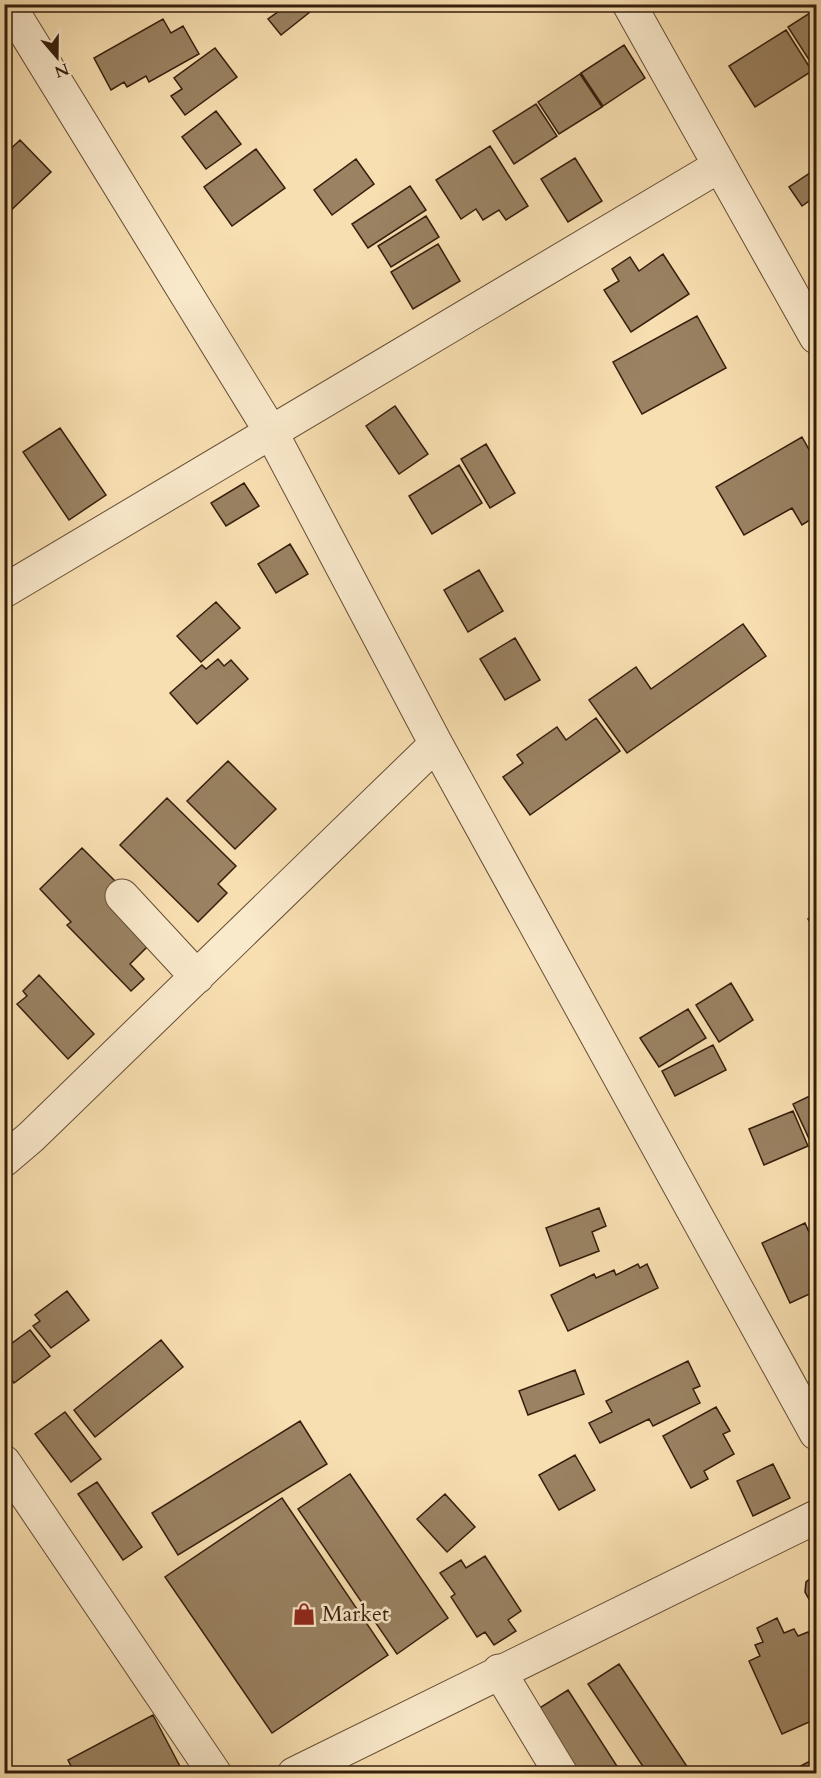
<svg xmlns="http://www.w3.org/2000/svg" width="821" height="1778" font-family="Cardo,serif">
  <style>
    .building { fill: #9a8262; stroke: #351e0c; stroke-width: 1.5 }
    .lines { fill: none; stroke-linecap: round; stroke-linejoin: round }
    .minor-casing { stroke: #664e35; stroke-width: 35 }
    .minor { stroke: #faeacc; stroke-width: 33 }
    .labels { text-anchor: middle; dominant-baseline: central; stroke-width: 5; stroke-linejoin: round; paint-order: stroke }
    .poi-label { font-size: 22px; fill: #351e0c; stroke: #faeacc; text-anchor: start }
  </style>
  <rect width="100%" height="100%" fill="#f8dfb1"/>
  <filter id="stains"><feTurbulence type="fractalNoise" baseFrequency=".00333" numOctaves="4"/><feColorMatrix values="0 0 0 0 .2 0 0 0 0 .09 0 0 0 0 .02 0 0 0 .5 -.17"/></filter>
  <radialGradient id="worn" r=".72"><stop offset=".6" stop-color="#630" stop-opacity="0"/><stop offset="1" stop-color="#630" stop-opacity=".3"/></radialGradient>
  <path class="building" d="M 273,4 L 320,4 L 281,35 L 268,19 L 279,11 Z
    M 816,9 L 816,64 L 813,66 L 788,27 Z
    M 163,19 L 171,33 L 183,26 L 199,54 L 149,82 L 146,76 L 127,87 L 124,82 L 111,90 L 94,58 Z
    M 786,30 L 812,71 L 755,107 L 729,66 Z
    M 624,45 L 645,78 L 603,106 L 581,73 Z
    M 215,48 L 237,77 L 185,115 L 171,96 L 182,89 L 174,78 Z
    M 580,74 L 602,107 L 559,134 L 538,102 Z
    M 536,104 L 557,136 L 514,164 L 493,131 Z
    M 216,111 L 241,144 L 206,169 L 182,137 Z
    M 20,140 L 51,172 L 4,217 L 4,155 Z
    M 490,146 L 528,206 L 506,220 L 499,210 L 483,220 L 476,209 L 461,219 L 436,180 Z
    M 256,149 L 285,188 L 232,226 L 204,187 Z
    M 575,158 L 602,201 L 568,222 L 541,179 Z
    M 356,159 L 374,184 L 332,215 L 314,190 Z
    M 816,169 L 816,196 L 802,206 L 789,187 Z
    M 410,186 L 426,210 L 368,248 L 352,224 Z
    M 426,216 L 439,237 L 391,267 L 378,246 Z
    M 438,244 L 460,281 L 413,309 L 391,272 Z
    M 663,254 L 689,294 L 631,332 L 604,290 L 619,281 L 612,269 L 630,257 L 639,271 Z
    M 697,316 L 726,368 L 642,414 L 613,362 Z
    M 395,406 L 428,454 L 399,474 L 366,426 Z
    M 60,428 L 106,495 L 69,520 L 23,452 Z
    M 802,437 L 816,462 L 816,516 L 802,525 L 792,508 L 744,535 L 716,487 Z
    M 486,444 L 515,493 L 490,508 L 461,459 Z
    M 459,465 L 482,503 L 432,534 L 409,496 Z
    M 244,483 L 259,506 L 226,526 L 211,503 Z
    M 290,544 L 308,574 L 276,593 L 258,564 Z
    M 479,570 L 503,611 L 468,632 L 444,590 Z
    M 216,602 L 240,628 L 201,662 L 177,636 Z
    M 743,624 L 766,656 L 627,753 L 589,700 L 636,667 L 651,689 Z
    M 515,638 L 540,680 L 505,700 L 480,659 Z
    M 218,659 L 224,666 L 231,660 L 248,679 L 197,724 L 170,693 L 202,665 L 206,669 Z
    M 596,718 L 620,751 L 530,815 L 503,777 L 523,763 L 517,755 L 557,727 L 566,740 Z
    M 228,761 L 276,809 L 235,849 L 187,801 Z
    M 167,798 L 236,866 L 218,884 L 227,893 L 198,922 L 120,845 Z
    M 82,848 L 120,886 L 152,942 L 130,964 L 144,979 L 131,991 L 67,925 L 71,922 L 40,889 Z
    M 816,913 L 816,933 L 808,919 Z
    M 39,975 L 94,1034 L 68,1059 L 17,1004 L 27,996 L 23,991 Z
    M 731,983 L 753,1020 L 719,1042 L 696,1005 Z
    M 688,1009 L 706,1038 L 659,1067 L 640,1038 Z
    M 713,1045 L 726,1070 L 675,1096 L 662,1071 Z
    M 816,1093 L 816,1141 L 811,1143 L 793,1104 Z
    M 793,1111 L 808,1146 L 764,1165 L 749,1129 Z
    M 599,1208 L 606,1226 L 592,1232 L 599,1251 L 560,1266 L 546,1228 Z
    M 805,1223 L 816,1248 L 816,1291 L 790,1303 L 762,1243 Z
    M 638,1264 L 640,1268 L 647,1264 L 658,1288 L 568,1331 L 551,1295 L 594,1274 L 596,1278 L 614,1270 L 616,1275 Z
    M 67,1291 L 89,1320 L 51,1348 L 33,1326 L 40,1321 L 35,1315 Z
    M 30,1330 L 50,1356 L 14,1383 L 4,1370 L 4,1349 Z
    M 161,1340 L 183,1367 L 95,1437 L 74,1410 Z
    M 688,1361 L 700,1386 L 693,1389 L 700,1403 L 653,1426 L 649,1419 L 600,1443 L 589,1423 L 612,1412 L 606,1401 Z
    M 575,1370 L 584,1394 L 528,1415 L 519,1391 Z
    M 716,1407 L 730,1431 L 723,1434 L 734,1454 L 704,1471 L 708,1479 L 691,1488 L 663,1436 Z
    M 65,1412 L 101,1459 L 71,1482 L 35,1434 Z
    M 300,1421 L 327,1464 L 178,1555 L 152,1513 Z
    M 575,1455 L 595,1490 L 559,1510 L 539,1475 Z
    M 773,1464 L 790,1498 L 753,1516 L 737,1481 Z
    M 350,1474 L 448,1618 L 397,1654 L 298,1509 Z
    M 97,1482 L 142,1547 L 123,1560 L 78,1494 Z
    M 445,1494 L 475,1527 L 447,1552 L 417,1519 Z
    M 282,1498 L 388,1655 L 272,1733 L 165,1577 Z
    M 485,1556 L 521,1611 L 508,1620 L 516,1631 L 494,1645 L 485,1632 L 477,1637 L 451,1597 L 455,1594 L 440,1573 L 461,1560 L 466,1568 Z
    M 816,1574 L 816,1604 L 810,1601 L 805,1592 L 806,1582 Z
    M 777,1618 L 784,1633 L 794,1629 L 798,1636 L 808,1632 L 812,1640 L 816,1637 L 816,1719 L 782,1734 L 749,1661 L 760,1656 L 755,1645 L 763,1642 L 757,1628 Z
    M 619,1664 L 692,1774 L 648,1774 L 588,1684 Z
    M 568,1690 L 622,1774 L 579,1774 L 538,1709 Z
    M 153,1715 L 184,1774 L 75,1774 L 68,1760 Z
    M 816,1758 L 816,1774 L 794,1774 L 793,1770 Z"/>
  <g class="lines">
    <g class="minor-casing">
      <path id="minor" d="M 8,4 L 271,432 L 436,744 L 816,1433
        M 629,4 L 816,337
        M 4,591 L 719,166
        M 122,896 L 197,977
        M 4,1160 L 31,1137 L 436,744
        M 4,1462 L 215,1774
        M 499,1671 L 561,1774
        M 294,1774 L 816,1517"/>
    </g>
    <use href="#minor" class="minor"/>
  </g>
  <defs>
    <g id="shop-bare" transform="scale(1.8)"><path d="M-5-2.5h2.3a2.7 3.5 0 0 1 5.4 0H5L5.5 6h-11ZM-1.5-2.5h3a1.5 2.3 0 0 0-3 0Z" fill="#8f2418" stroke="#faeacc" stroke-width="2.5" paint-order="stroke"/></g>
  </defs>
  <g fill-rule="evenodd">
    <use href="#shop-bare" x="304" y="1614"/>
  </g>
  <g class="labels">
    <g class="poi-label">
      <text x="322" y="1614">Market</text>
    </g>
  </g>
  <rect width="821" height="1778" fill="none" stroke="#f8dfb1" stroke-width="24"/>
  <rect x="6" y="6" width="809" height="1766" fill="none" stroke="#351e0c" stroke-width="3"/>
  <rect x="12" y="12" width="797" height="1754" fill="none" stroke="#351e0c" stroke-width="1.5"/>
  <g transform="translate(57 57) rotate(160)" stroke="#faeacc" stroke-width="4.5" paint-order="stroke">
  <path d="M0-4.5L10 22L0 15L-10 22Z" fill="#351e0c"/>
  <text y="-9" font-size="16" font-weight="bold" text-anchor="middle" fill="#351e0c">N</text>
  </g>
  <rect width="100%" height="100%" filter="url(#stains)"/>
  <rect width="100%" height="100%" fill="url(#worn)"/>
</svg>
